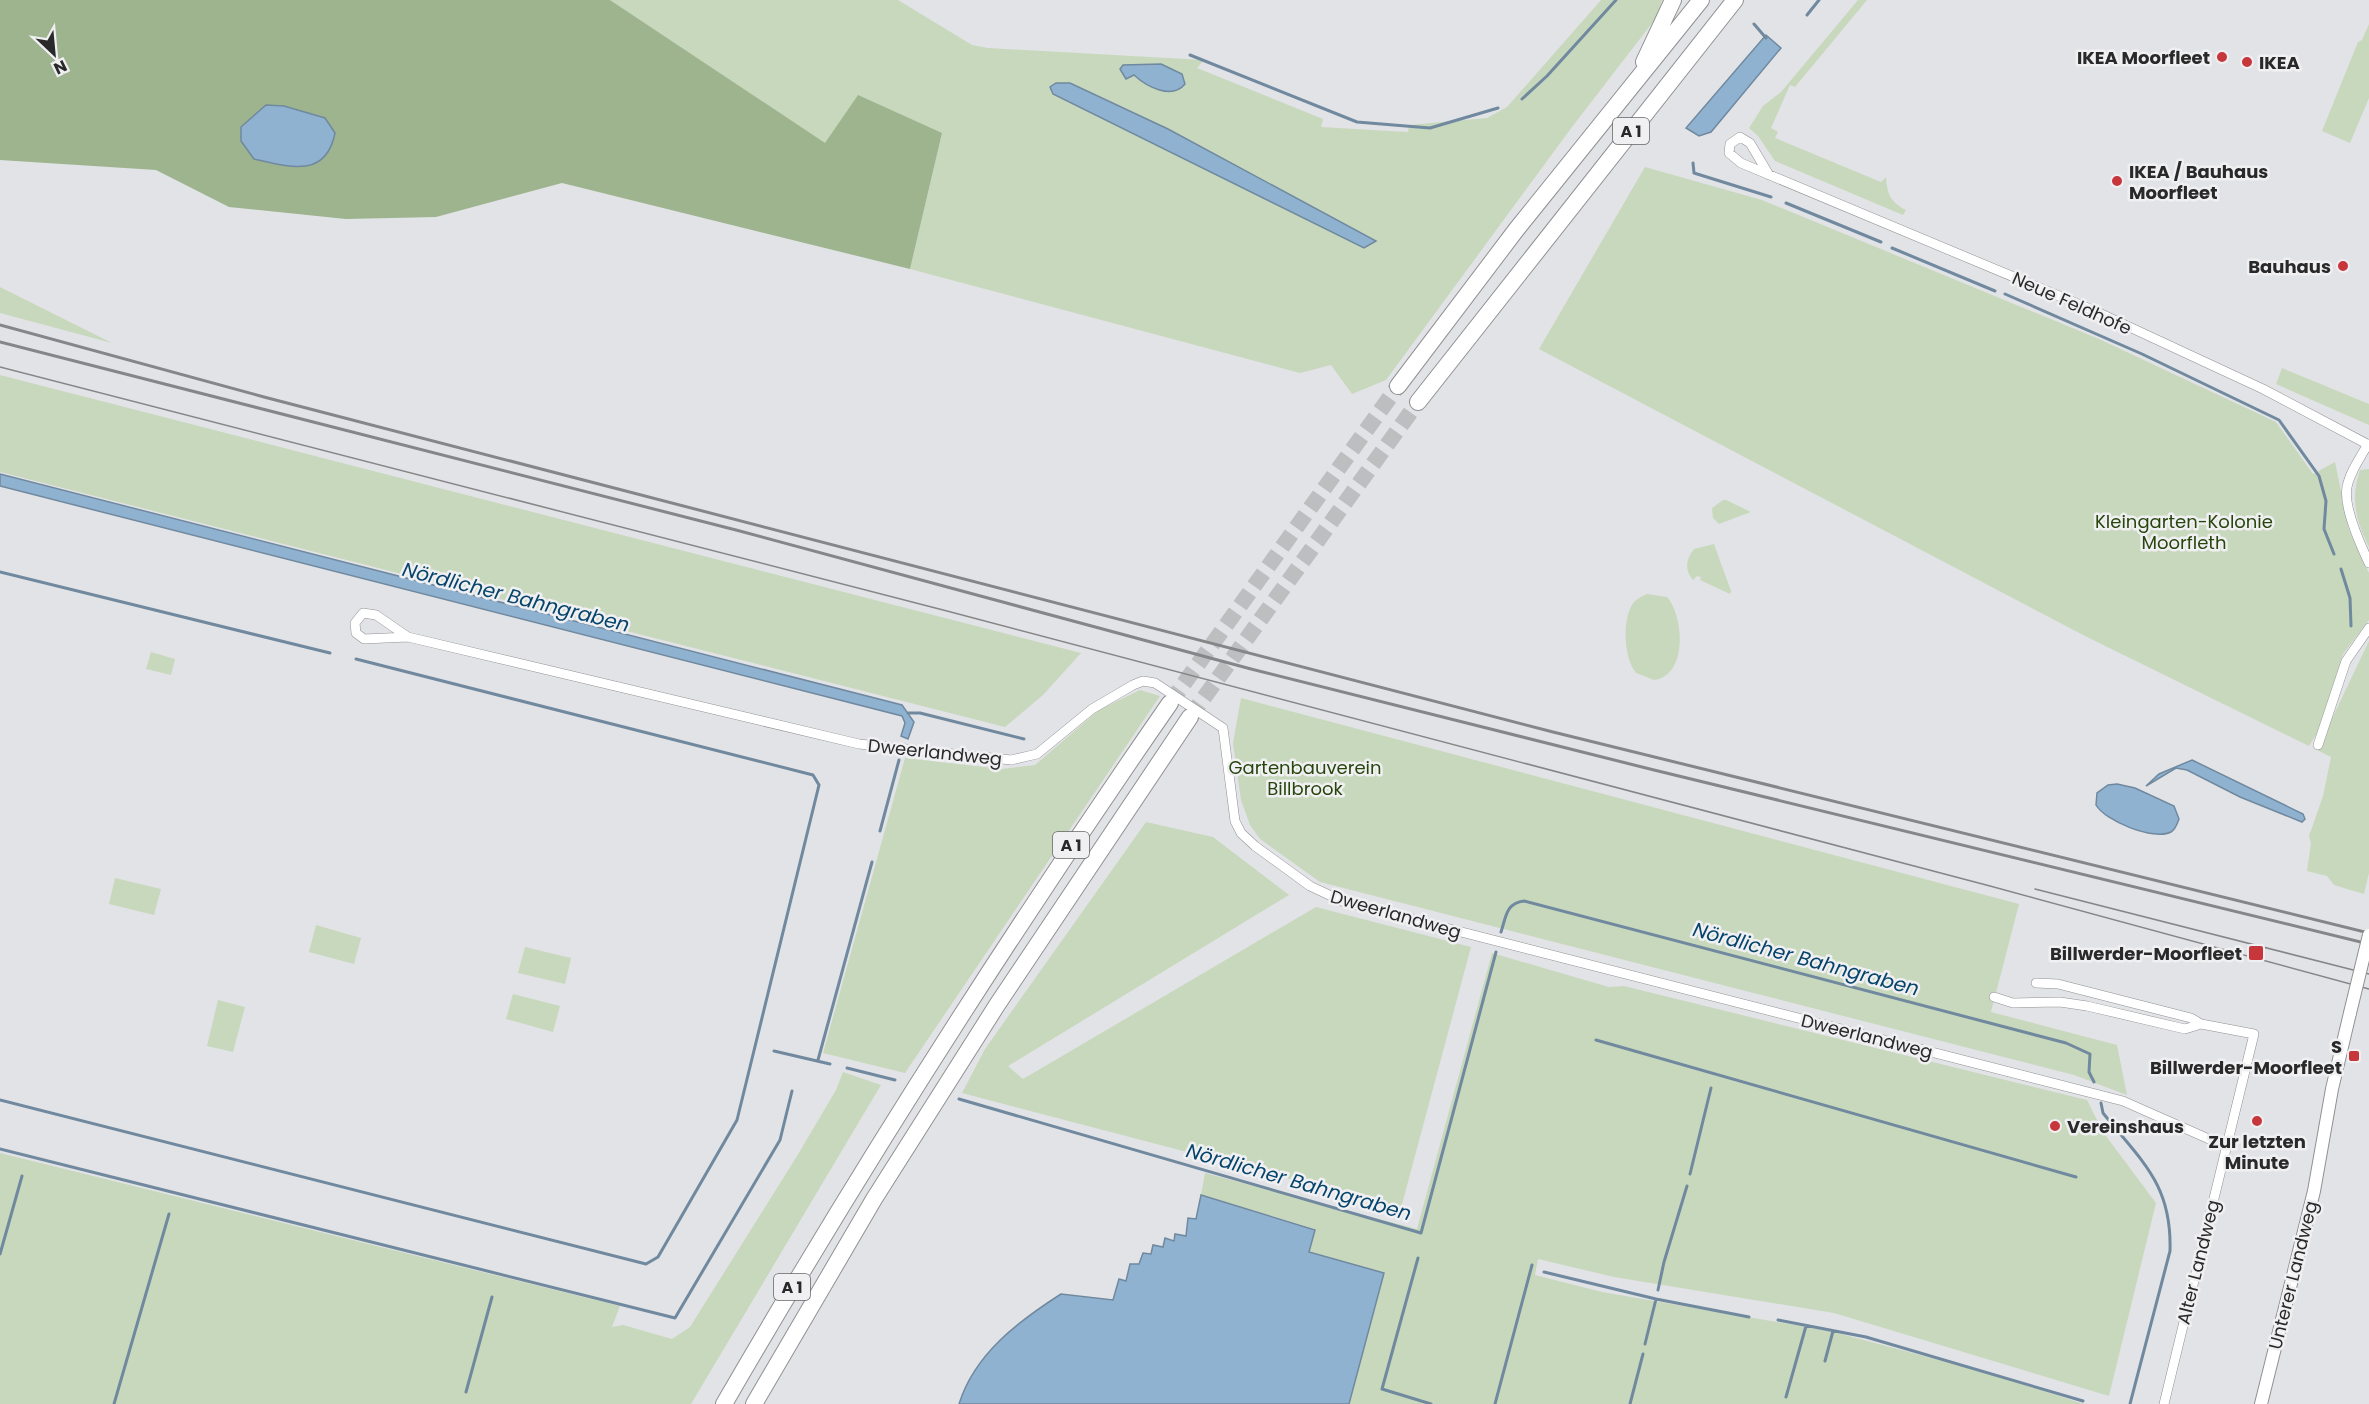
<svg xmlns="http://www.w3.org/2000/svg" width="2369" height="1404" font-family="Poppins,sans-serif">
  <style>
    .green { fill: #c8d8bd }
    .forest { fill: #9db48e }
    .water { fill: #8fb2d1; stroke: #70899f; stroke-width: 1.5 }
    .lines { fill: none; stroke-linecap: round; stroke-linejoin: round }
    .stream { stroke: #70899f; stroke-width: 3 }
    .motorway-tunnel { stroke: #bdbec0; stroke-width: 16; stroke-dasharray: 16 8; stroke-linecap: butt }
    .minor-casing { stroke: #909193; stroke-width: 10 }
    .secondary-casing { stroke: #909193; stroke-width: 14 }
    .motorway-casing { stroke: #909193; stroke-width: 18 }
    .minor { stroke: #fff; stroke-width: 9 }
    .secondary { stroke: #fff; stroke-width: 12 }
    .motorway { stroke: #fff; stroke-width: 16 }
    .tram { stroke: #868688; stroke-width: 1.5 }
    .rail { stroke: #868688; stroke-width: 3 }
    .secondary-bridge-casing { stroke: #909193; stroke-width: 14; stroke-linecap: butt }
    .secondary-bridge { stroke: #fff; stroke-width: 12 }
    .poi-dot { fill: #c6363a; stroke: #f0f0f3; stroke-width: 2 }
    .labels { text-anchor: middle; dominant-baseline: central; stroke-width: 5; stroke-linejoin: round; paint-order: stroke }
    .shield { fill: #f0f0f3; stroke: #656566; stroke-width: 1.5 }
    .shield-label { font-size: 16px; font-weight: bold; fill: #29292a }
    .poi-label { font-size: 18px; font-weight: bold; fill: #29292a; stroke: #f0f0f3; text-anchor: end }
    .street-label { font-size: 18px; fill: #29292a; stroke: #f0f0f3 }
    .park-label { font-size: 18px; fill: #28450c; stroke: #f0f0f3 }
    .water-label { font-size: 20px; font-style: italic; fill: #06446c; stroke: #f0f0f3 }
  </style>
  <rect width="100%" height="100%" fill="#e2e3e6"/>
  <path class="green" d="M 610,0 L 898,0 L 972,45 L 988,48 L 1204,60 L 1197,68 L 1323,119 L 1321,127 L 1408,132 L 1409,125 L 1487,118 L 1507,107 L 1601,0 L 1662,0 L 1656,18 L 1572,127 L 1386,380 L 1352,394 L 1331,365 L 1300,373 L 910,269 L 942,133 L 825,144 Z
    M 1858,0 L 1867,0 L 1795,87 L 1790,85 L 1771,128 L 1778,132 L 1775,138 L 1881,182 L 1886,177 C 1887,193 1890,202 1906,210 L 1903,215 L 1775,161 L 1758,136 L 1749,128 L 1763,106 L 1781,92 Z
    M 2369,24 L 2369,98 L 2350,143 L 2322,131 L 2358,42 L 2362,40 Z
    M 1645,167 L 1762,200 L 2099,339 L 2276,422 L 2313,474 L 2335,462 L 2349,530 L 2369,573 L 2369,620 L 2343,654 L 2319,730 L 2309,746 L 2085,636 L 1539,349 Z
    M 0,287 L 112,343 L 0,313 Z
    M 2282,368 L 2369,404 L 2369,425 L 2276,384 Z
    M 0,375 L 1081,653 L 1043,695 L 1005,727 L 0,472 Z
    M 2369,469 L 2369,547 C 2356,521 2350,498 2360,470 Z
    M 1723,500 L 1726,500 L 1751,512 L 1719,524 L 1713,518 L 1712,508 Z
    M 1714,544 L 1731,591 L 1730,594 L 1700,580 L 1701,577 L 1697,576 L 1693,580 C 1684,570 1686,559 1694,549 Z
    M 1647,594 L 1667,597 C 1684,616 1688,676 1654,680 L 1636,673 C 1624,659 1622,621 1632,605 C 1635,599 1641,597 1647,594 Z
    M 2369,641 L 2369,873 L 2364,894 L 2334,885 L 2327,876 L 2307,871 L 2311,843 L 2309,836 L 2323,796 L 2331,757 L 2317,750 Z
    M 151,652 L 175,659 L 171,675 L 146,669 Z
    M 1140,690 L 1160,696 L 905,1073 L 823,1053 L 905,758 L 1002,769 L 1035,765 L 1099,710 Z
    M 1241,698 L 2019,904 L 1991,1012 L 2117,1045 L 2127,1095 L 2074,1075 L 1320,882 L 1260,839 L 1250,825 L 1241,800 L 1233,743 Z
    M 1146,822 L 1213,837 L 1289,895 L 1008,1066 L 1023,1079 L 1316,907 L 1471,947 L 1401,1208 L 962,1093 L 985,1049 Z
    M 115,878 L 161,889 L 154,915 L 109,904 Z
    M 316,925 L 361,938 L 354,964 L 309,952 Z
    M 525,947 L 571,958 L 565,984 L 518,973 Z
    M 1492,953 L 1609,987 L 1624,986 L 2087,1100 L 2103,1132 L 2156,1203 L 2109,1396 L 1834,1313 L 1614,1277 L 1538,1259 L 1535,1275 L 1602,1292 L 1830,1331 L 1984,1372 L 2084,1404 L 1349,1404 L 1384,1273 L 1308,1252 L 1315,1229 L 1201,1195 L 1205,1173 L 1417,1229 Z
    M 513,994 L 560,1006 L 553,1032 L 506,1019 Z
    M 218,1000 L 245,1007 L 233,1052 L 207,1046 Z
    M 843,1072 L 881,1085 L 691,1404 L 0,1404 L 0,1153 L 620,1306 L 612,1327 L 623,1325 L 672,1339 L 690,1327 L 797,1156 L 836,1090 Z"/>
  <path class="forest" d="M 0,0 L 610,0 L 825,143 L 858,95 L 942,133 L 910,269 L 562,183 L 436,217 L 346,219 L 229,207 L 156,170 L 0,160 Z"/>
  <path class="water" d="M 1766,35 L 1781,48 L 1711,132 L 1699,136 L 1686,128 Z
    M 1161,64 L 1182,74 L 1185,84 C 1172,100 1147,87 1134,75 L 1126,79 L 1120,69 L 1123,65 Z
    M 1056,83 L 1070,83 L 1168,129 L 1376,241 L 1364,248 L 1053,94 L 1050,87 Z
    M 266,105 L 284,106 L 325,118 L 335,133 C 326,179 289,167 254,159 L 241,141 L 241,127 Z
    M 0,474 L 902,705 L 914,722 L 908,739 L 901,736 L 905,723 L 902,716 L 0,486 Z
    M 2192,760 L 2303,814 L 2305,819 L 2302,822 L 2240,797 L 2187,770 L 2176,768 L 2146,786 L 2159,774 Z
    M 2117,784 L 2135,788 L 2174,806 L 2179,819 C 2177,824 2176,829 2171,832 C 2154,841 2105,821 2096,805 L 2097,793 L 2108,785 Z
    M 1201,1195 L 1315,1230 L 1309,1252 L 1384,1273 L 1349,1404 L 959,1404 C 975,1353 1019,1321 1061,1294 L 1113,1300 L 1119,1279 L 1126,1281 L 1130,1264 L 1139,1264 L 1143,1253 L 1151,1254 L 1153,1245 L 1163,1247 L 1165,1238 L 1174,1241 L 1175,1234 L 1186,1236 L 1188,1218 L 1196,1219 Z"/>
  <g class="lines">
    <path class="stream" d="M 1807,15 L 1819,0
      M 1754,24 L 1766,38
      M 1190,55 L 1357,122 L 1430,128 L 1498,108
      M 1522,99 L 1547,76 L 1616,0
      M 1693,163 L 1694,173 L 1771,197
      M 1786,203 L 1881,242
      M 1892,248 L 1995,291
      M 2005,294 L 2142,354 L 2279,420 L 2319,476 L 2326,501 L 2324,529 L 2334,554
      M 2341,569 L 2350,598 L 2351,626
      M 0,572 L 330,653
      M 908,713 L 920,713 L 1024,739
      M 880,831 L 899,760
      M 1501,932 C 1506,917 1506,903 1524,901 L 2066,1043 L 2090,1054 L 2089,1072 L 2094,1082
      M 1596,1040 L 2076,1177
      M 774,1051 L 830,1064
      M 818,1060 L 872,862
      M 847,1068 L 895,1080
      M 959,1099 L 1421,1233 L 1496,952
      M 0,1100 L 646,1264 L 658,1257 L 737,1120 L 819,785 L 813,775 L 356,659
      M 2101,1103 L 2103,1113 C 2142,1162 2172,1184 2170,1251 L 2130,1404
      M 0,1149 L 675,1318 L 780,1140 L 792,1091
      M 1690,1174 L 1711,1088
      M 0,1254 L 22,1176
      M 1418,1258 L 1382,1389 L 1431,1404
      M 1544,1272 L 1656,1299 L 1749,1317
      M 1658,1290 L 1664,1262 L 1687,1186
      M 1778,1320 L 1866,1337 L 2083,1401
      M 1645,1344 L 1656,1299
      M 1825,1361 L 1833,1331
      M 466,1392 L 492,1297
      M 1786,1397 L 1806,1326
      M 114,1404 L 169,1214
      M 1495,1404 L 1532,1265
      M 1630,1404 L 1643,1354"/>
    <path class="motorway-tunnel" d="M 1170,703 L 1398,386
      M 1190,717 L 1418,402"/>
    <g class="minor-casing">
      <path id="minor" d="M 1769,175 L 1750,143 L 1740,137 L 1730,144 L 1729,153 L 1741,163 L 2095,311 L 2263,389 L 2369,445
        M 2368,444 C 2360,458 2350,472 2347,487 C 2343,507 2360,544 2369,563
        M 408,637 L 376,615 L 363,613 L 355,623 L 356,633 L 364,639 L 408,637 L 859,744 L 1011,760 L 1037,754 L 1092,709 L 1133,685 L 1143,681 L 1155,683 L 1223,728 L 1235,821 L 1241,833 L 1255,846 L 1310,886 L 1344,902 L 2123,1101 L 2227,1147
        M 2318,745 L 2346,661 L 2369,628
        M 2036,983 L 2058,984 L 2191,1018 L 2201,1024
        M 1994,997 L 2013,1003 L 2060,1002 L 2087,1006 L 2185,1029 L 2201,1024 L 2254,1034 L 2164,1404"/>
    </g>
    <g class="secondary-casing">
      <path id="secondary" d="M 2261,1404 L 2314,1191 L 2332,1089 L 2350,1013"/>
    </g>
    <g class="motorway-casing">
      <path id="motorway" d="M 1644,62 L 1673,0
        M 1398,386 L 1516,230 L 1701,0
        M 1418,402 L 1735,0
        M 724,1404 C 863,1164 1012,931 1170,703
        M 754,1404 L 874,1199 L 997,1005 L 1190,717"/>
    </g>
    <use href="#minor" class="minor"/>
    <use href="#secondary" class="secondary"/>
    <use href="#motorway" class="motorway"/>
    <path class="tram" d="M 0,367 L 947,611 L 1990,886 L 2369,989
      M 2035,889 L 2369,974"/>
    <path class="rail" d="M 0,325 L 264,397 L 1553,732 L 2369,933
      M 0,342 L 736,530 L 1251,669 L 1654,770 L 2369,944"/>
    <g class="secondary-bridge-casing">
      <path id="secondary-bridge" d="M 2350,1013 L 2369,935"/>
    </g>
    <use href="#secondary-bridge" class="secondary-bridge"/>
  </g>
  <g class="poi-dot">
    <circle cx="2222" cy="57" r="6"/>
    <circle cx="2247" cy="62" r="6"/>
    <circle cx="2117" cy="181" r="6"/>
    <circle cx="2343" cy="266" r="6"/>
    <rect x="2248" y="945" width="16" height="16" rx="3"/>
    <rect x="2348" y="1050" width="12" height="12" rx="3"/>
    <circle cx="2257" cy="1121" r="6"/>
    <circle cx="2055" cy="1126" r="6"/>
  </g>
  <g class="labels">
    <g class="shield">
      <rect x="1613" y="118" width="36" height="26" rx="4.5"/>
      <rect x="1053" y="832" width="36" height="26" rx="4.5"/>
      <rect x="774" y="1274" width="36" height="26" rx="4.5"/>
    </g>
    <g class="shield-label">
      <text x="1631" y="131">A 1</text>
      <text x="1071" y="845">A 1</text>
      <text x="792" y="1287">A 1</text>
    </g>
    <g class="poi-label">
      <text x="2210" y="57">IKEA Moorfleet</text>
      <text x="2259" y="62" text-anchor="start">IKEA</text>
      <text x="2129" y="171" text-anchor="start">IKEA / Bauhaus<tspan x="2129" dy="21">Moorfleet</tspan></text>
      <text x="2331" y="266">Bauhaus</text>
      <text x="2242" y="953">Billwerder-Moorfleet</text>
      <text x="2342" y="1046">S<tspan x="2342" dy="21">Billwerder-Moorfleet</tspan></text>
      <text x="2067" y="1126" text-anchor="start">Vereinshaus</text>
      <text x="2257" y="1141" text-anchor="middle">Zur letzten<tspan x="2257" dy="21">Minute</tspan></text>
    </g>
    <g class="street-label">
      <text transform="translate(2072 303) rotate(24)">Neue Feldhofe</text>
      <text transform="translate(935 752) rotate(6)">Dweerlandweg</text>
      <text transform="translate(1396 914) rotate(16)">Dweerlandweg</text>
      <text transform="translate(1867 1036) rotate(14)">Dweerlandweg</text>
      <text transform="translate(2198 1262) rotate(-76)">Alter Landweg</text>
      <text transform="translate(2293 1275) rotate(-76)">Unterer Landweg</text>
    </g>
    <g class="park-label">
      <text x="2184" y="521">Kleingarten-Kolonie<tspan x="2184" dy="21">Moorfleth</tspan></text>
      <text x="1305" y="767">Gartenbauverein<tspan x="1305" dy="21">Billbrook</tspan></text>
    </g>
    <g class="water-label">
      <text transform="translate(516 597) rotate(14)">Nördlicher Bahngraben</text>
      <text transform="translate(1806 959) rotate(15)">Nördlicher Bahngraben</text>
      <text transform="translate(1299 1182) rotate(16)">Nördlicher Bahngraben</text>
    </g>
  </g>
  <g transform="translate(54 54) rotate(154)" stroke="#f0f0f3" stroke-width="4.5" paint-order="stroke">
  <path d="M0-4.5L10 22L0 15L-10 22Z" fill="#29292a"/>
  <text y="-9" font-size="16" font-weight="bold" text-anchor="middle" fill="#29292a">N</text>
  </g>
</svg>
